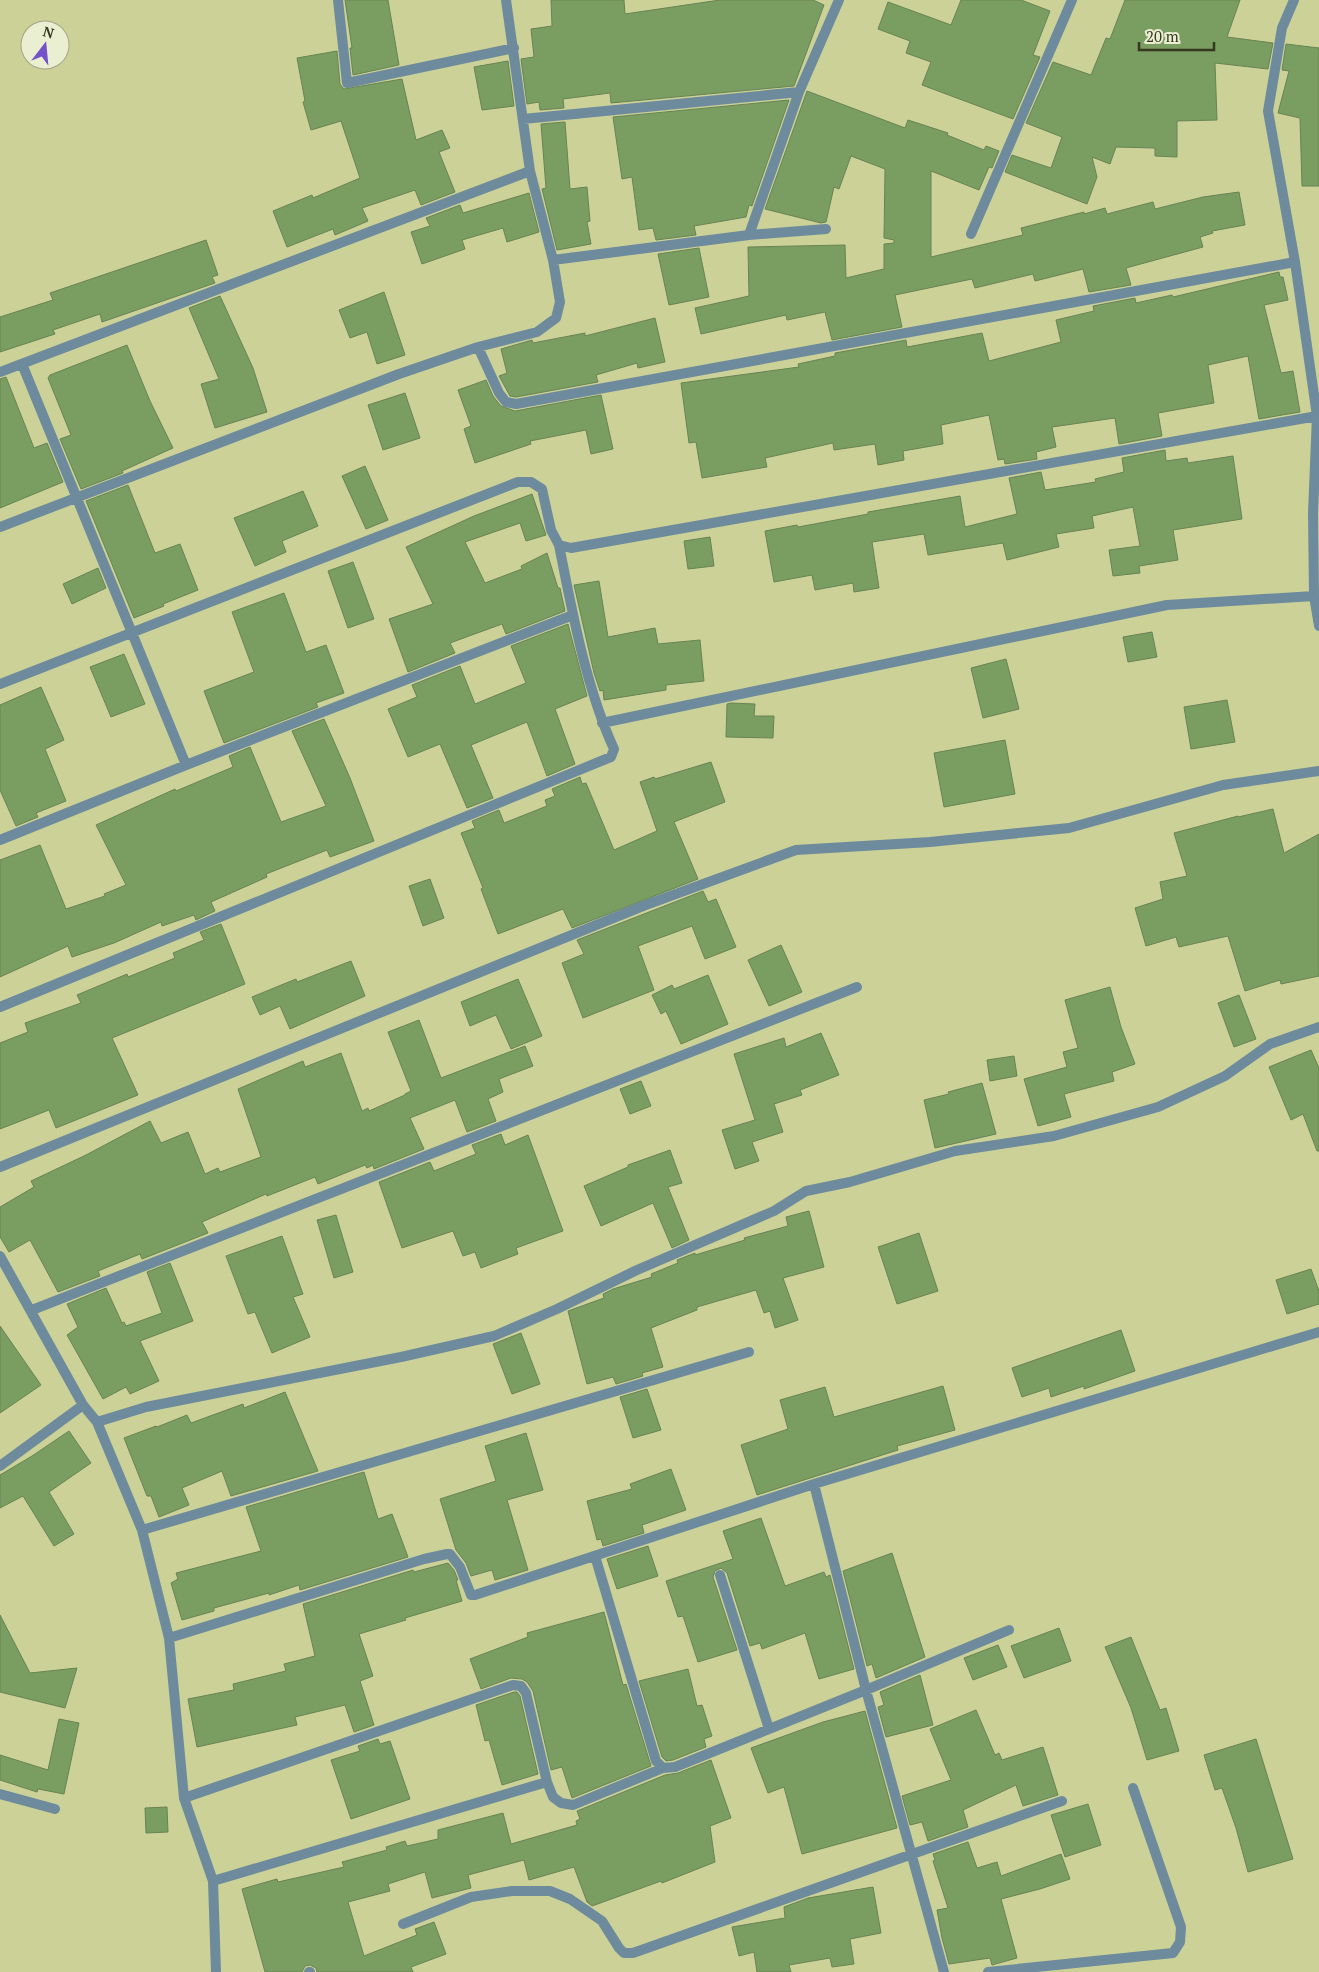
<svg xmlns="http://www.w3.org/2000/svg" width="1319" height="1972" font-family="'PT Serif',serif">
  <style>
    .building { fill: #7a9d61; stroke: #688454 }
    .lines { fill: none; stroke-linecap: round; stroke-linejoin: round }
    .street { stroke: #6d8b9c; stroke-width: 10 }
  </style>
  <rect width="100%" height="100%" fill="#cbd197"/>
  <path class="building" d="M 345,0 L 388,0 L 399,65 L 353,75 L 350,48 L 352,48 Z
    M 551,0 L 624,0 L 625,14 L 720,0 L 813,0 L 824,5 L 794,86 L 611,103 L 610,93 L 563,99 L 564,108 L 540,110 L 539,102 L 527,104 L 521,59 L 534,57 L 531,29 L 552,26 Z
    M 961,0 L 1021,0 L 1050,11 L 1033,55 L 1040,57 L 1013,119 L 922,85 L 931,62 L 906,53 L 910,41 L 878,29 L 888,2 L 951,25 Z
    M 1125,0 L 1240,0 L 1227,37 L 1273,43 L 1268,69 L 1215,63 L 1217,120 L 1177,121 L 1177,157 L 1155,156 L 1155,148 L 1116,147 L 1110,164 L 1092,157 L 1097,177 L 1087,204 L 1005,172 L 1012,155 L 1051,168 L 1062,137 L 1026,123 L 1053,62 L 1091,75 L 1106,38 L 1110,39 Z
    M 1286,44 L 1319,48 L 1319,186 L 1302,186 L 1300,118 L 1278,113 L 1289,71 L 1282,70 Z
    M 337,51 L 340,84 L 344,89 L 402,79 L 416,140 L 442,130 L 450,148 L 439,152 L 455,192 L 421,205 L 415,190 L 362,208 L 368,221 L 335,235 L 333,229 L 287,247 L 273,211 L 312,195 L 313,198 L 360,178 L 341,121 L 311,130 L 303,102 L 305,101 L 297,58 Z
    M 508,61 L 514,106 L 482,110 L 474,67 Z
    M 807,91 L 905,128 L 908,120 L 948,133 L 947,135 L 984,150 L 986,146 L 999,151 L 992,168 L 989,167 L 979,190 L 931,171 L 931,257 L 1023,235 L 1021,228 L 1084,212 L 1084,214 L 1105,208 L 1107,214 L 1153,202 L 1155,209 L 1203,197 L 1239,192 L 1245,225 L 1212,231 L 1213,233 L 1200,237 L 1203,247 L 1126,268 L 1131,285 L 1089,292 L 1083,269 L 1035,281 L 1033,274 L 975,288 L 972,279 L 895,295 L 902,327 L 832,340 L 825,312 L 787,320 L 786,315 L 701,334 L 695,308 L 749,296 L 748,247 L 845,245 L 846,278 L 884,269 L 884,244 L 894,243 L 894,240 L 884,238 L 885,169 L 851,156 L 839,189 L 834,187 L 826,222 L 821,223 L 765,209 Z
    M 789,100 L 752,206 L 749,205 L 746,217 L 694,226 L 696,235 L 656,240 L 653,228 L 639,230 L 632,177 L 622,179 L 613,117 Z
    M 565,122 L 570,189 L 587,187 L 590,221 L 587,222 L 591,244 L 557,250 L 542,189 L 546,188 L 541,124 Z
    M 529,193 L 539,232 L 507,242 L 503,228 L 462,240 L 465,249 L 422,264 L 411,232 L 430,226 L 426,218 L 460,205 L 463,213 Z
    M 206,240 L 218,275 L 212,277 L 215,283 L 102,322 L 100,314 L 53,330 L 55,334 L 0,352 L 0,317 L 53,300 L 50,293 Z
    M 699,248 L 709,297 L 669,305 L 658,254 Z
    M 1279,272 L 1280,277 L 1283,277 L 1288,300 L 1264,305 L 1281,373 L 1293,371 L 1300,412 L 1259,419 L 1248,356 L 1208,365 L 1214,403 L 1158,413 L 1162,436 L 1119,444 L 1115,418 L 1052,427 L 1056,447 L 1036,452 L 1037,459 L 1005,464 L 1004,459 L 998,460 L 989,415 L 941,425 L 943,444 L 903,451 L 904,460 L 878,465 L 875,444 L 834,450 L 833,443 L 765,458 L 767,467 L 702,478 L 696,442 L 689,443 L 681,383 L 799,367 L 798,364 L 835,356 L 835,353 L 906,340 L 907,347 L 982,333 L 989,361 L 1061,342 L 1056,320 L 1094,311 L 1093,306 L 1135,298 L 1136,303 L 1172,295 L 1173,297 Z
    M 384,292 L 405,355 L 377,364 L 367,332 L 350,338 L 339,310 Z
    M 220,296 L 253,368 L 267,412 L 215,428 L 201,384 L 219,379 L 189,308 Z
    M 655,318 L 665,362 L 638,368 L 637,363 L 596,375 L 598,382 L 516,397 L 510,396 L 499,376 L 507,373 L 501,349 L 532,340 L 533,343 L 585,333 L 585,336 Z
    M 127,345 L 150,401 L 173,448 L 122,471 L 123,473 L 81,489 L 60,439 L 71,435 L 48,378 L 50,375 Z
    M 6,377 L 34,448 L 47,443 L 63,482 L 0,508 L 0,379 Z
    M 486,380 L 493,396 L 501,406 L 515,411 L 601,395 L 613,449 L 591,454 L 586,430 L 530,441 L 531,444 L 475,463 L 464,429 L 471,426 L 458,390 Z
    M 405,393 L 420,438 L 383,450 L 368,405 Z
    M 1165,450 L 1166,461 L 1187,458 L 1188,463 L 1233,456 L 1242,519 L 1173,530 L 1178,560 L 1139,566 L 1140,573 L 1113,576 L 1109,550 L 1140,546 L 1133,507 L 1092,516 L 1094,528 L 1056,534 L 1059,547 L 1007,560 L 1003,543 L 928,555 L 924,534 L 872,542 L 879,588 L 854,592 L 853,583 L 815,590 L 812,575 L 774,582 L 765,531 L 797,525 L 798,527 L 868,514 L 868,512 L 960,496 L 965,527 L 1017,514 L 1009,478 L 1041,472 L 1045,490 L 1096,482 L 1095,479 L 1124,472 L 1122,458 Z
    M 365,466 L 388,520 L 366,529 L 342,476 Z
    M 128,485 L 155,553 L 180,544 L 198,590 L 163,604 L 164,606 L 134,618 L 86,501 Z
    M 303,491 L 318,526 L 282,541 L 286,552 L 255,566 L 234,518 Z
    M 532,494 L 546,535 L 526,541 L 520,523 L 465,542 L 485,583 L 522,569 L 521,566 L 547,553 L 558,588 L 560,588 L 565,611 L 506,634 L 502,624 L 450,643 L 455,653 L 408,672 L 389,619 L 433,604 L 406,547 L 474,516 Z
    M 710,537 L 714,566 L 688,569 L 684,541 Z
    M 353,562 L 374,619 L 348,628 L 328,571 Z
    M 98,568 L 106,588 L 72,604 L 63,584 Z
    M 599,581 L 608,637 L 655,628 L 658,644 L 700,640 L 704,681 L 666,685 L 666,690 L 604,700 L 603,690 L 600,691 L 594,673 L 574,585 Z
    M 284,593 L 306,652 L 326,645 L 344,693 L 316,703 L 318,707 L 224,743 L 204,691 L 254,672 L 232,612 Z
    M 568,624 L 587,696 L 555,709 L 575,764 L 547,776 L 527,722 L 471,745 L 493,798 L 467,808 L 440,744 L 408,757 L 388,709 L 417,697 L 412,685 L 460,666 L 475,704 L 526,683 L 511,646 Z
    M 1152,632 L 1157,657 L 1128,662 L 1123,637 Z
    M 124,654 L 145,704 L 111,717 L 90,667 Z
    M 1006,659 L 1019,709 L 983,718 L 971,668 Z
    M 41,687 L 64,740 L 45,749 L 66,801 L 36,813 L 38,817 L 16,826 L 0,790 L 0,705 Z
    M 1227,700 L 1235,742 L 1191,749 L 1184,707 Z
    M 731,703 L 755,704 L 754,716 L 774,716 L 773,738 L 726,737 L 727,704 Z
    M 324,719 L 350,778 L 374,841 L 330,857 L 327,850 L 266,874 L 267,877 L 211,902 L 215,911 L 196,920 L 194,915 L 162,926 L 161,922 L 114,943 L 72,957 L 68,946 L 0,977 L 0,860 L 40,845 L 66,909 L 105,896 L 104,894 L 126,885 L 96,825 L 175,789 L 176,791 L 233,767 L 229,756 L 250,747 L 281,822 L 326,806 L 292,731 Z
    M 1005,740 L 1015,794 L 944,807 L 934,753 Z
    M 711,762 L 725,802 L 674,822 L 698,879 L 572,928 L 563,909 L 498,934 L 481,889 L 483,888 L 461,833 L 475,828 L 472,821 L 499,810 L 504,823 L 547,806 L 545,800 L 555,796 L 552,789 L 580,777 L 582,784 L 586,783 L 614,850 L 657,831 L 640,782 L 654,777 L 655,779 Z
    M 1273,809 L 1284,853 L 1319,834 L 1319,976 L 1281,984 L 1280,980 L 1245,991 L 1228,936 L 1179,947 L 1176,937 L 1146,946 L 1135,908 L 1163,899 L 1160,882 L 1187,876 L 1174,833 L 1238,816 L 1238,817 Z
    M 430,879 L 444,918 L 423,926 L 409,886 Z
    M 703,891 L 708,902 L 716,899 L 736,947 L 705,959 L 692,926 L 638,946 L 654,990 L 583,1018 L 562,963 L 584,954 L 577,940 Z
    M 221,924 L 245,984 L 112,1038 L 138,1095 L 56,1128 L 49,1110 L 0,1129 L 0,1043 L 28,1032 L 25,1023 L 81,1003 L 77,995 L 127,974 L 128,977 L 175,958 L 173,953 L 204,940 L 200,932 Z
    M 781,945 L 802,992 L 769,1006 L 748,960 Z
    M 351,961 L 365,996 L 290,1029 L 280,1006 L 260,1015 L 252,997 L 296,979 L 297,982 Z
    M 708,975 L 728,1024 L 681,1044 L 666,1011 L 661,1014 L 652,995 L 672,985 L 674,989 Z
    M 518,979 L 542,1036 L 511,1049 L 496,1015 L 470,1026 L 461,1002 Z
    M 1110,987 L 1121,1027 L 1135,1064 L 1112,1072 L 1114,1081 L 1064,1094 L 1071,1117 L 1038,1126 L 1024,1079 L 1067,1067 L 1063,1052 L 1078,1048 L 1065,1000 Z
    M 1239,995 L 1256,1039 L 1234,1047 L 1218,1003 Z
    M 419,1020 L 441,1078 L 525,1046 L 533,1066 L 499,1079 L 503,1092 L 488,1099 L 496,1121 L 467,1132 L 455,1100 L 410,1118 L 424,1149 L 374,1169 L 373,1165 L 367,1168 L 365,1165 L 318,1184 L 315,1177 L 267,1196 L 266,1194 L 202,1222 L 208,1233 L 142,1259 L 140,1254 L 98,1271 L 100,1276 L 58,1292 L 30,1240 L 9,1252 L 0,1237 L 0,1207 L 34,1187 L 31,1181 L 86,1155 L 150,1121 L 161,1143 L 188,1132 L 205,1174 L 218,1168 L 220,1172 L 261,1157 L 238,1089 L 303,1061 L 305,1067 L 341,1053 L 362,1111 L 368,1108 L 369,1111 L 405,1095 L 405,1094 L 411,1091 L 388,1032 Z
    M 821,1033 L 839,1075 L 800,1090 L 802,1095 L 774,1104 L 783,1132 L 752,1142 L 759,1161 L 735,1169 L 722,1130 L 755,1120 L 734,1054 L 784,1038 L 786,1047 Z
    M 1311,1050 L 1319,1068 L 1319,1151 L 1317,1151 L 1303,1114 L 1291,1120 L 1269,1067 Z
    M 1014,1056 L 1017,1076 L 990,1081 L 987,1060 Z
    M 641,1081 L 651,1106 L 630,1114 L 620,1089 Z
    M 982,1083 L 996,1134 L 935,1148 L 924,1100 L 949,1094 L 948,1092 Z
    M 501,1134 L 505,1145 L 528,1135 L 563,1231 L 516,1248 L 518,1254 L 481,1268 L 475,1252 L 463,1256 L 453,1231 L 402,1248 L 379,1182 L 430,1162 L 434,1171 L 476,1154 L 472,1145 Z
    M 670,1150 L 682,1183 L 668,1187 L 689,1240 L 672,1248 L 653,1203 L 601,1226 L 584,1186 L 628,1167 L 628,1165 Z
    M 809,1211 L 824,1267 L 783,1278 L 798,1320 L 775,1328 L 770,1311 L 764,1313 L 756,1290 L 697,1307 L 697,1310 L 651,1328 L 663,1367 L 642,1373 L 643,1376 L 616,1384 L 613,1377 L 587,1384 L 568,1311 L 604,1298 L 603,1294 L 613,1289 L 652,1277 L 651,1274 L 678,1263 L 677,1260 L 695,1253 L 695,1255 L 745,1240 L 744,1238 L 788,1226 L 786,1217 Z
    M 336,1215 L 353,1272 L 334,1278 L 317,1220 Z
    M 919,1233 L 938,1291 L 897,1304 L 878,1247 Z
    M 282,1236 L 303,1294 L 293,1297 L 310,1337 L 272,1353 L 255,1312 L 248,1314 L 226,1256 Z
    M 170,1263 L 193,1321 L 140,1341 L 159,1381 L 130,1394 L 126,1387 L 103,1399 L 67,1335 L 78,1327 L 67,1304 L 106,1288 L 122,1323 L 124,1322 L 126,1326 L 162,1313 L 147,1272 Z
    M 1311,1269 L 1319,1291 L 1319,1304 L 1287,1314 L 1276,1280 Z
    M 0,1326 L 41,1385 L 0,1413 Z
    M 1121,1330 L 1135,1371 L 1084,1389 L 1084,1386 L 1051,1397 L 1049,1388 L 1022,1397 L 1012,1368 Z
    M 521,1333 L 540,1384 L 512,1394 L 493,1344 Z
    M 943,1386 L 955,1430 L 897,1446 L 898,1450 L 757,1495 L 741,1445 L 788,1429 L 780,1400 L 825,1387 L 834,1417 Z
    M 647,1389 L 661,1430 L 633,1438 L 620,1397 Z
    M 285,1392 L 318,1471 L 231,1496 L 222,1471 L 182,1488 L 189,1505 L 159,1517 L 151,1496 L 147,1496 L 124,1438 L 156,1426 L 157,1427 L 187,1415 L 191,1423 L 243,1404 L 244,1408 Z
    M 69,1431 L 91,1463 L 49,1492 L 74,1534 L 54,1546 L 23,1496 L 0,1508 L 0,1475 L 32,1456 Z
    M 526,1433 L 543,1490 L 507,1500 L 528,1570 L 495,1580 L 492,1570 L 471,1576 L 466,1563 L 456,1550 L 440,1499 L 496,1481 L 485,1446 Z
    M 671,1469 L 686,1510 L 642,1525 L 644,1533 L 603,1546 L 601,1539 L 597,1540 L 587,1501 L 632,1489 L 630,1484 Z
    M 364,1472 L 378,1519 L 392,1514 L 408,1557 L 300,1590 L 299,1585 L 269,1595 L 269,1593 L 214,1608 L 214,1611 L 182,1620 L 171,1583 L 178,1579 L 176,1573 L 261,1551 L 246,1507 Z
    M 761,1518 L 785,1586 L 824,1572 L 826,1577 L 830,1575 L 854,1669 L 819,1679 L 805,1633 L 762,1649 L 760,1643 L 750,1646 L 727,1573 L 721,1568 L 715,1571 L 713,1577 L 737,1650 L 698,1662 L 683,1616 L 678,1617 L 666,1581 L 733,1559 L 723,1531 Z
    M 648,1546 L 658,1576 L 617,1589 L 607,1559 Z
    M 892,1553 L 925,1657 L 876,1678 L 872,1664 L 867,1666 L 843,1571 Z
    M 448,1563 L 454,1570 L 458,1580 L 456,1580 L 462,1601 L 405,1618 L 406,1620 L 359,1634 L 373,1676 L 360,1681 L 374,1725 L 354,1732 L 345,1705 L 295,1717 L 297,1725 L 197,1747 L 188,1699 L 234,1690 L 233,1684 L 286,1671 L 284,1664 L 315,1656 L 303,1604 L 413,1570 L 414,1572 Z
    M 604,1612 L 623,1685 L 626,1684 L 651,1766 L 572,1798 L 562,1767 L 551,1770 L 533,1691 L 527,1682 L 522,1679 L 511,1678 L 481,1689 L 470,1659 L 528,1637 L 527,1633 Z
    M 0,1615 L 30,1673 L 77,1668 L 65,1708 L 0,1692 Z
    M 1059,1628 L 1071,1661 L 1024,1678 L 1011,1646 Z
    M 1131,1637 L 1160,1710 L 1166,1708 L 1179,1751 L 1147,1760 L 1131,1708 L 1105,1647 Z
    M 998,1645 L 1007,1667 L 973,1680 L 964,1658 Z
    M 688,1669 L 697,1706 L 702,1705 L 712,1736 L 704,1739 L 706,1747 L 673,1760 L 666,1761 L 662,1757 L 639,1681 Z
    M 920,1675 L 933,1725 L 886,1737 L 878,1707 L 884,1705 L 880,1692 Z
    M 514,1692 L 517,1692 L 520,1696 L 538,1774 L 502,1785 L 489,1740 L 485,1741 L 476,1705 Z
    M 976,1710 L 995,1755 L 999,1753 L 1002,1760 L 1043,1747 L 1058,1795 L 1023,1806 L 1016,1785 L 963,1810 L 968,1827 L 928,1841 L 922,1822 L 910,1825 L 902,1796 L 951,1780 L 930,1729 Z
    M 865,1711 L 897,1828 L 802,1854 L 784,1787 L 768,1793 L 751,1748 L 823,1722 Z
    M 59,1719 L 79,1723 L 64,1794 L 38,1789 L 37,1792 L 0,1780 L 0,1755 L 48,1770 Z
    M 378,1739 L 380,1744 L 390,1741 L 410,1799 L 351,1819 L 331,1760 L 360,1751 L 358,1746 Z
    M 1256,1739 L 1293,1859 L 1248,1872 L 1236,1828 L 1222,1788 L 1215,1790 L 1204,1755 Z
    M 711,1760 L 731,1818 L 710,1826 L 715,1862 L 662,1883 L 661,1881 L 592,1906 L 587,1902 L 574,1867 L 529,1880 L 524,1860 L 468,1875 L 471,1888 L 432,1898 L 425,1872 L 388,1884 L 390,1891 L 348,1902 L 364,1956 L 417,1935 L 415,1929 L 434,1922 L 446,1954 L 411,1967 L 413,1972 L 317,1972 L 316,1968 L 310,1965 L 305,1966 L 302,1972 L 265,1972 L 242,1889 L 277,1879 L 278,1882 L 344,1867 L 342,1862 L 387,1850 L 386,1847 L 405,1841 L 407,1846 L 438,1839 L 438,1830 L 503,1813 L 511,1844 L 577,1825 L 576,1821 L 580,1819 L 577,1811 L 665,1775 L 678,1773 Z
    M 1088,1804 L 1101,1845 L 1065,1857 L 1051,1815 Z
    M 167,1807 L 168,1832 L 146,1833 L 145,1808 Z
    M 968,1842 L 977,1868 L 997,1862 L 1001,1876 L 1061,1854 L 1070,1879 L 1040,1889 L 1001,1899 L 1017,1958 L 992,1965 L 990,1958 L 949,1964 L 942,1938 L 937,1910 L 948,1908 L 933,1861 L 935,1860 L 933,1854 Z
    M 873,1887 L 881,1933 L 850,1939 L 854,1964 L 832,1967 L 830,1958 L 789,1965 L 791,1972 L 757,1972 L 754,1952 L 739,1956 L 732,1927 L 785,1918 L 784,1907 L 808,1898 Z"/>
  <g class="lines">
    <path class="street" d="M 338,0 L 347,83 L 514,48
      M 1294,0 L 1282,28 L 1268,111 L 1295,262 L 1317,416 L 1313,513 L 1314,596 L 1319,626
      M 523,119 L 799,92
      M 971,234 L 1072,0
      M 749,235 L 799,92 L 839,0
      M 553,260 L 749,235 L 826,229
      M 478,347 L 499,393 L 506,402 L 516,404 L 1295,262
      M 22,364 L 186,765
      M 0,372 L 530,171
      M 0,527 L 399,374 L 478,347 L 537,332 L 556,318 L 560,302 L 553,260 L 530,171 L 506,0
      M 0,684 L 518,482 L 531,482 L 542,489 L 551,530 L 559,545 L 571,548 L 1317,416
      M 602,723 L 1167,605 L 1314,596
      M 0,840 L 186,765 L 573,615
      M 0,1007 L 611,757 L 614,749 C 586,688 572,611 559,545
      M 0,1167 L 643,906 L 796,850 L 930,842 L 1069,828 L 1223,785 L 1319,771
      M 0,1256 L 83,1405 L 97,1422 L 142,1530 L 169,1638 L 184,1798 L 213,1881 L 216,1972
      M 32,1310 L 857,987
      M 97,1422 L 146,1407 L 401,1357 L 494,1336 L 557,1309 L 637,1270 L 774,1211 L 806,1191 L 850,1182 L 955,1151 L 1054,1136 L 1158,1107 L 1225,1076 L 1270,1044 L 1319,1027
      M 0,1466 L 83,1405
      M 814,1484 L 866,1690 L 944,1972
      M 142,1530 L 749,1352
      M 595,1556 L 656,1761 L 663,1768 L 675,1767 L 866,1690 L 1009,1630
      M 720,1575 L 769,1729
      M 169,1638 L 424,1559 L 447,1554 L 450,1554 L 460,1567 L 471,1595 L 475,1595 L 814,1484 L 1319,1332
      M 0,1794 L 55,1809
      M 184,1798 L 513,1685 L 521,1686 L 526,1693 L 547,1782 L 553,1797 L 561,1803 L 573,1805 L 663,1768
      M 213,1881 L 547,1782
      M 403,1924 L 471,1897 L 512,1891 L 550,1891 L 570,1899 L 602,1921 L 619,1948 L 624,1953 L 633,1953 L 1062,1801
      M 309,1972 L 310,1972
      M 988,1972 L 1173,1953 L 1180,1942 L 1181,1927 L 1133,1788"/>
  </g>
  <g transform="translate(45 45) rotate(16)"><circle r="24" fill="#ebefd2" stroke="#a3a68b"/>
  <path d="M0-4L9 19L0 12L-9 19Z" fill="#7450ca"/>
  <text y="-8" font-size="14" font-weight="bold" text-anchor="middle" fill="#363821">N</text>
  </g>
  <path d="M1139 42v8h75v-8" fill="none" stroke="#363821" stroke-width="2.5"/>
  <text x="1146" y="42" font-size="15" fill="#363821" stroke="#ebefd2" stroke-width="4" paint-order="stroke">20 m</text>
</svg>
